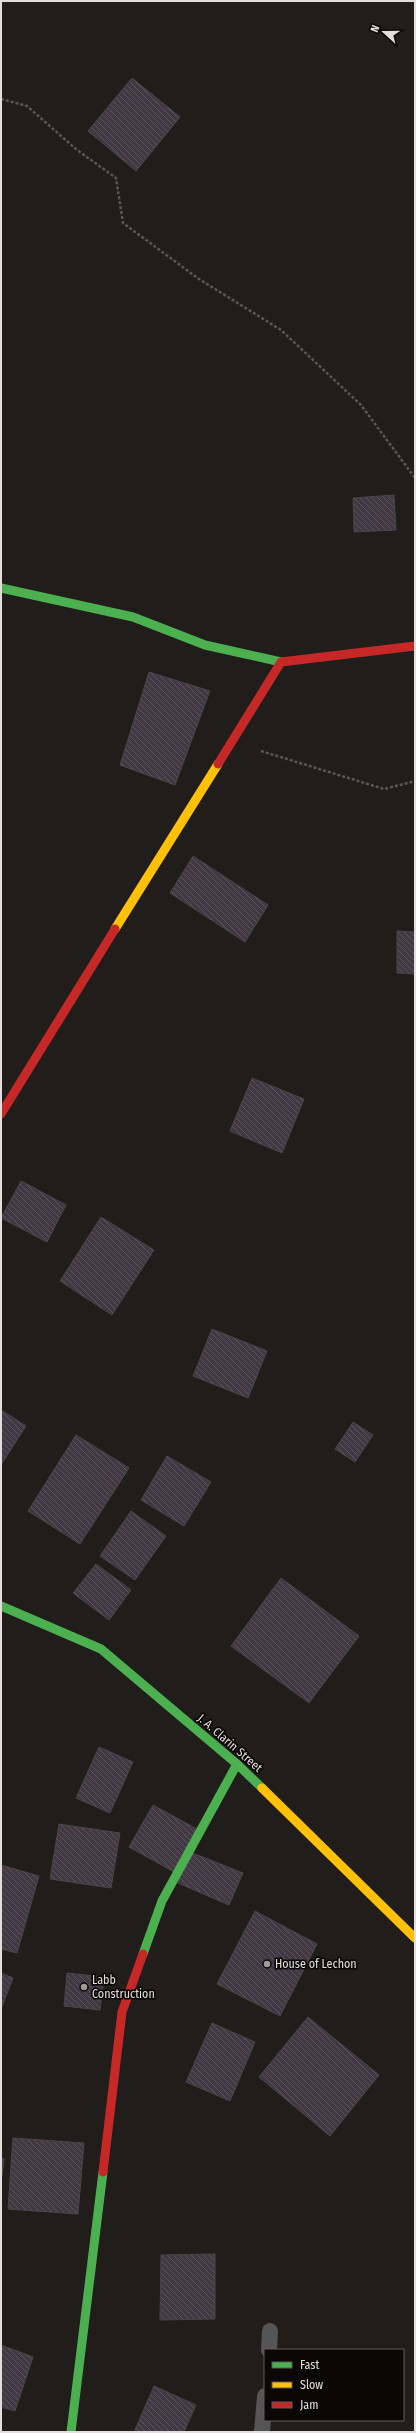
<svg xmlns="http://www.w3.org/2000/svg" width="416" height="2433" font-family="'Fira Sans Condensed',sans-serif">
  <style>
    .building { fill: url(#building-back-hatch); stroke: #484646 }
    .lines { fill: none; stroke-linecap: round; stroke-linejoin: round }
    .path { stroke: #595756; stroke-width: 2.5; stroke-dasharray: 3 2; stroke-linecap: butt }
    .lane { stroke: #565555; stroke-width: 16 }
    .fast { stroke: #4caf50; stroke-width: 9 }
    .slow { stroke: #ffc107; stroke-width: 9 }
    .jam { stroke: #c62828; stroke-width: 9 }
    .poi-dot { fill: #9f9a98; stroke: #0a0706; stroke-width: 1.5 }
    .labels { text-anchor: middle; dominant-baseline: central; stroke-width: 3.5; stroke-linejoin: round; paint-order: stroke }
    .street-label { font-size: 12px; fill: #e3dedb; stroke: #0a0706 }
    .poi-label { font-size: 12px; fill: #e3dedb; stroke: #0a0706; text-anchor: start }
  </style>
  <defs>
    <pattern id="building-back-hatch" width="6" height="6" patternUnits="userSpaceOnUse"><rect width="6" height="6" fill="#423843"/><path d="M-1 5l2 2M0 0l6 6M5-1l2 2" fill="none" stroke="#5d545e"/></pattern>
  </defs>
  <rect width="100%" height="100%" fill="#201d1b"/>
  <path class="building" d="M 132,78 L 180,117 L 136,171 L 88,131 Z
    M 394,495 L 396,530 L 354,532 L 353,498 Z
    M 149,672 L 210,691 L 175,785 L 120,765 Z
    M 193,856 L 268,905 L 245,942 L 170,893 Z
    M 397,931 L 415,932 L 415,974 L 397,973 Z
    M 252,1078 L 304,1099 L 282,1153 L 230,1131 Z
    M 21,1181 L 66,1205 L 47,1242 L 1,1218 Z
    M 101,1217 L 154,1250 L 112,1315 L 60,1281 Z
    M 212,1329 L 267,1351 L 248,1398 L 193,1376 Z
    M 1,1410 L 26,1426 L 1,1465 Z
    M 353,1422 L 373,1435 L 355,1462 L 335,1449 Z
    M 76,1435 L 129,1468 L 80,1544 L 28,1511 Z
    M 167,1456 L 211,1482 L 184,1526 L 141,1500 Z
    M 131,1511 L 166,1536 L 135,1580 L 100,1556 Z
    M 96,1564 L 131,1590 L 109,1620 L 73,1593 Z
    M 281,1578 L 359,1636 L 309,1703 L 231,1646 Z
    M 99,1747 L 133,1762 L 110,1813 L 76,1798 Z
    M 153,1805 L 197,1829 L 174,1872 L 129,1847 Z
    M 59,1824 L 120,1833 L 111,1888 L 50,1879 Z
    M 190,1852 L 243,1873 L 229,1905 L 178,1883 Z
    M 1,1865 L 39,1876 L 17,1953 L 1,1949 Z
    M 255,1911 L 317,1944 L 280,2016 L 217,1984 Z
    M 1,1973 L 13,1978 L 1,2009 Z
    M 67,1973 L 104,1977 L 100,2010 L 64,2006 Z
    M 308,2017 L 379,2075 L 330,2136 L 259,2077 Z
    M 212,2023 L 255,2042 L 230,2101 L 186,2082 Z
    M 13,2138 L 84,2143 L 78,2214 L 8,2209 Z
    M 1,2158 L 4,2159 L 2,2176 L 1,2176 Z
    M 215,2254 L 215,2319 L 160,2320 L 161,2255 Z
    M 1,2345 L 33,2357 L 15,2411 L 1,2407 Z
    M 154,2386 L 196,2405 L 184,2432 L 134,2432 Z"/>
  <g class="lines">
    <path class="path" d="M 1,99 L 27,106 L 77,150 L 116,178 L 123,223 L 199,279 L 281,330 L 361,405 L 415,478
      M 261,751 L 384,789 L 415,781"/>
    <path class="lane" d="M 269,2350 L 270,2331
      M 262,2432 L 265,2396"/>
    <path class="fast" d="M 1,588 L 133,617 L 205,645 L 281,662
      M 1,1606 L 101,1649 L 237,1764 L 262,1788
      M 143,1954 L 162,1901 L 237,1764
      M 71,2432 L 103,2172"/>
    <path class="slow" d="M 115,929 L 218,764
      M 262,1788 L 415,1938"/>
    <path class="jam" d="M 218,764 L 281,662 L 415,646
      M 1,1114 L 115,929
      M 103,2172 L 122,2012 L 143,1954"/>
  </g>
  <g class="poi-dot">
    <circle cx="267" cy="1964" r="4"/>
    <circle cx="84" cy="1987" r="4"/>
  </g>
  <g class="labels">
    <g class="street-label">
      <text transform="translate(230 1743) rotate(41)">J. A. Clarin Street</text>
    </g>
    <g class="poi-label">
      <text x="275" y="1964">House of Lechon</text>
      <text x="92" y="1980">Labb<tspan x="92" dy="14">Construction</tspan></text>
    </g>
  </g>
  <rect width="416" height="2433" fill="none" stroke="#e3dedb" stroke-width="4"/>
  <rect x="264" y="2349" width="140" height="72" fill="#0a0706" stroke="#615d5b"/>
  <rect x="272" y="2362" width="20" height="6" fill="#4caf50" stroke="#615d5b"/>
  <text x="300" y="2369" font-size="12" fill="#e3dedb">Fast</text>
  <rect x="272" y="2382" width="20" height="6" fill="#ffc107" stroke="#615d5b"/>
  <text x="300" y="2389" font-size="12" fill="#e3dedb">Slow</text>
  <rect x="272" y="2402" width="20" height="6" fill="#c62828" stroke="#615d5b"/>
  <text x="300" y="2409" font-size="12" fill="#e3dedb">Jam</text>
  <g transform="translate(384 32) rotate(291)" stroke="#0a0706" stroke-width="3" paint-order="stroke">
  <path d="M0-3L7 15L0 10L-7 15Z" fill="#e3dedb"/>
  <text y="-6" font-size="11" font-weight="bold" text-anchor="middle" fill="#e3dedb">N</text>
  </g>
</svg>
